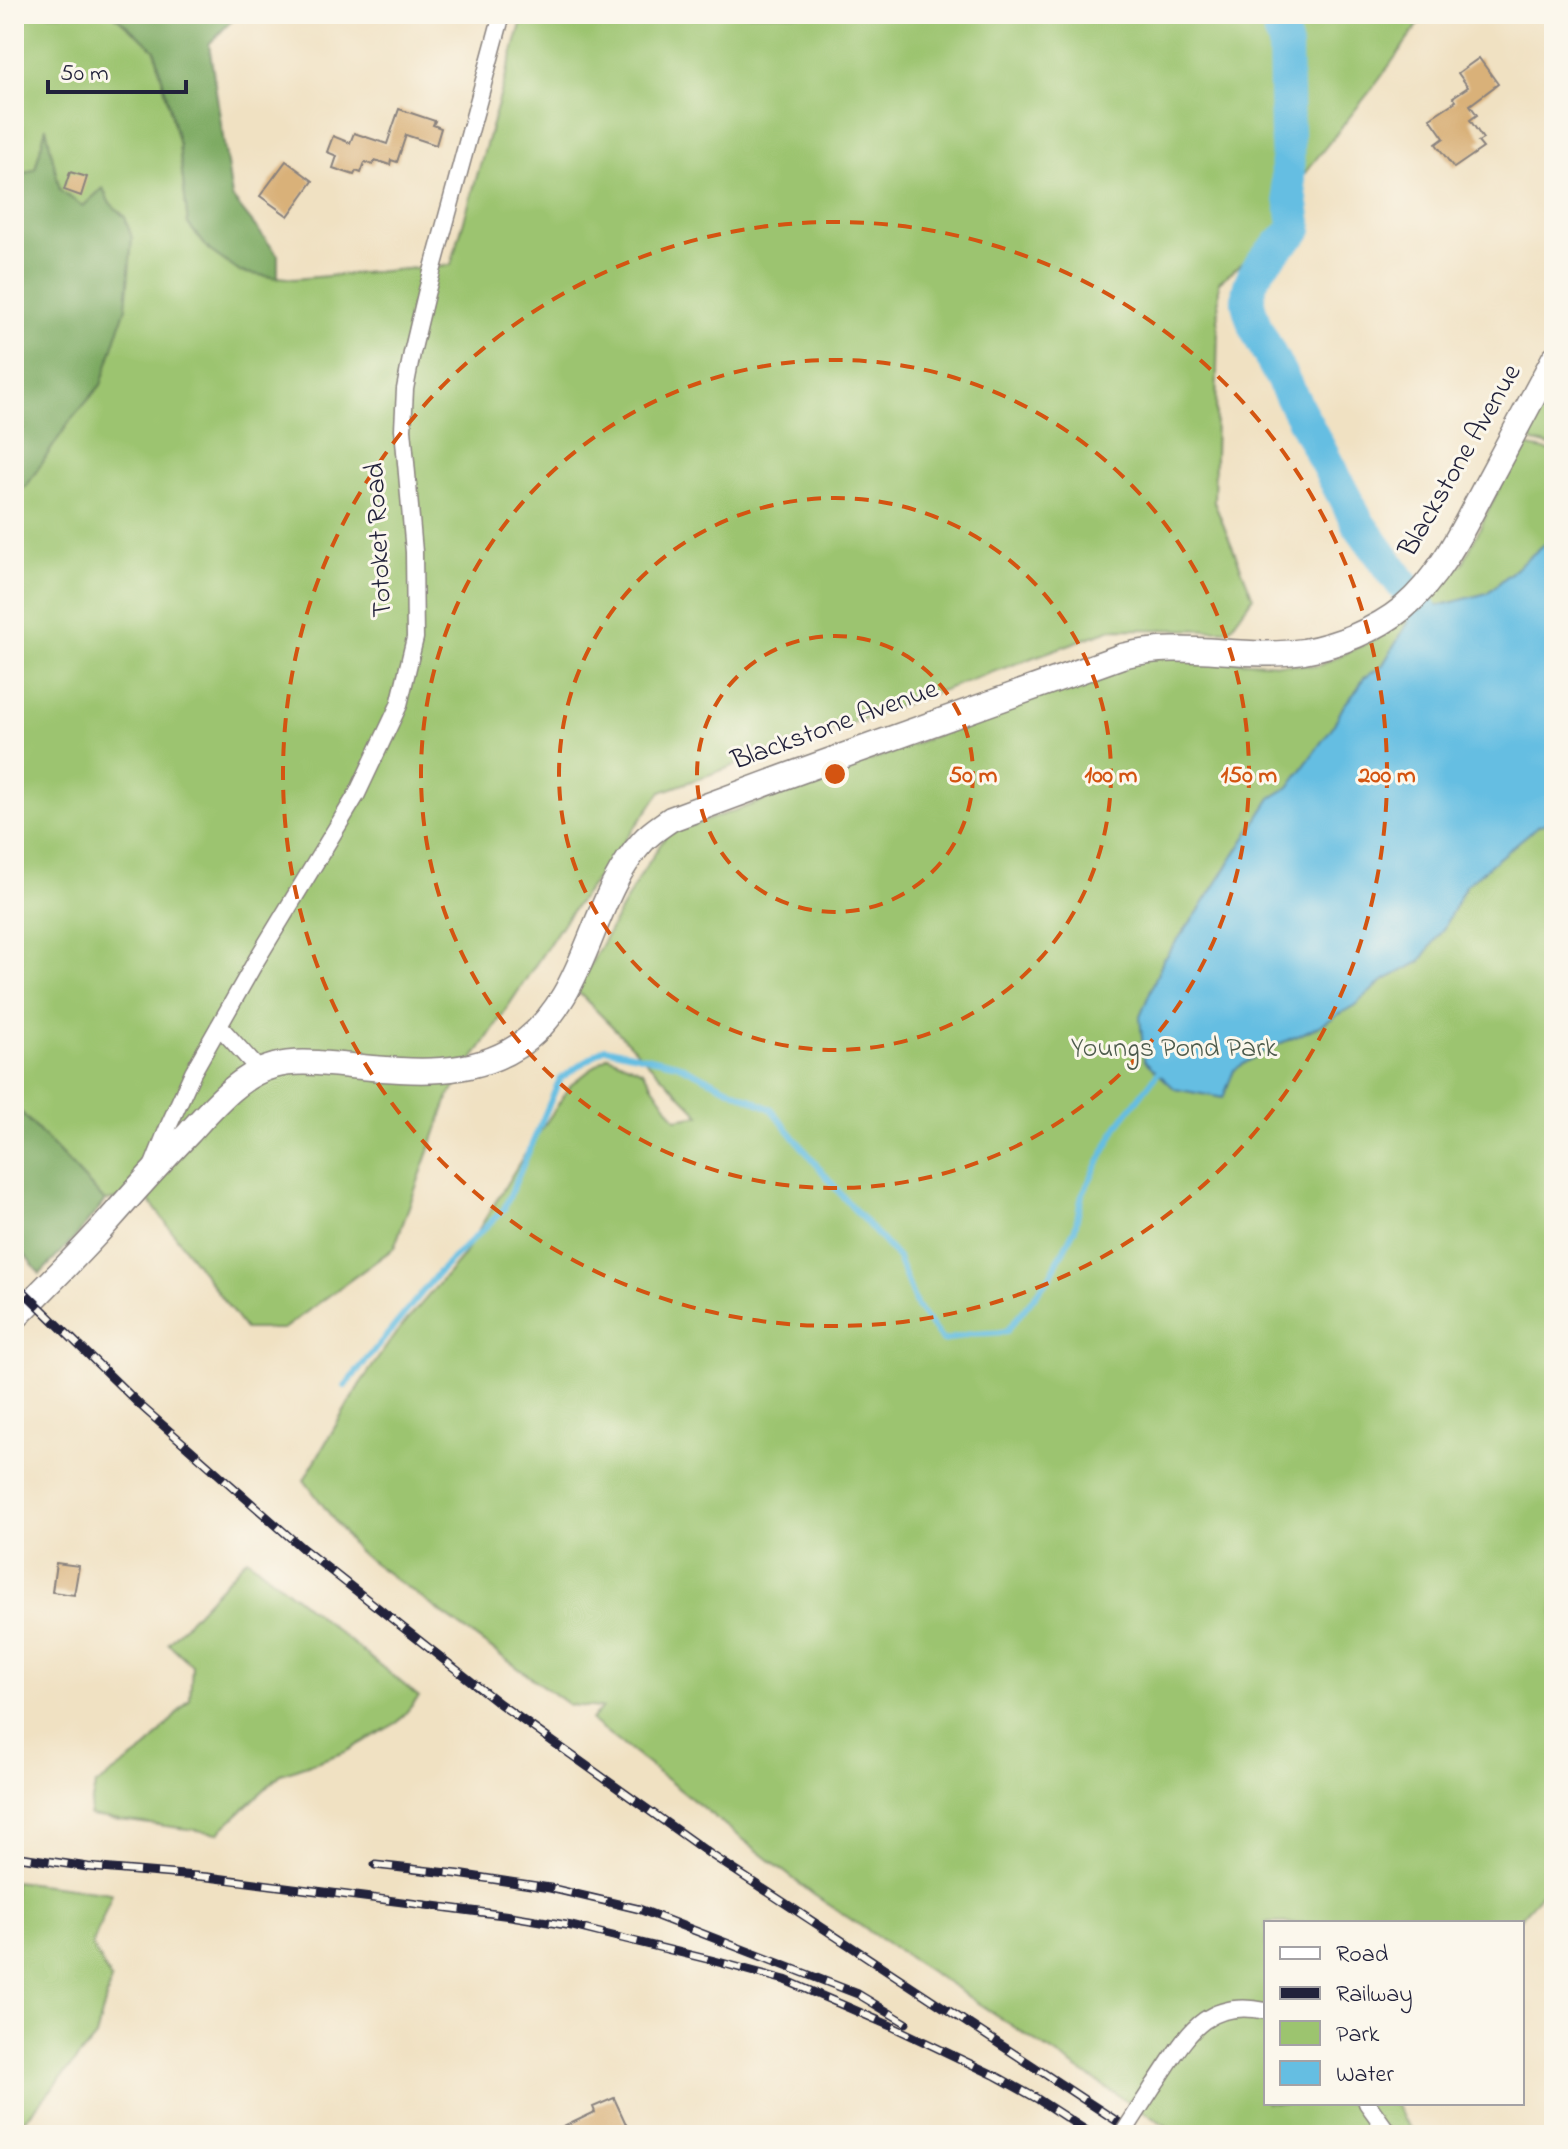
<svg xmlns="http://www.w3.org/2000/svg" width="1568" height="2149" font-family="'Indie Flower',sans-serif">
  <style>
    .green { fill: #9cc46f; stroke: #5f7355; stroke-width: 2 }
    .forest { fill: #7daa62; stroke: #50664e; stroke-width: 2 }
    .water { fill: #65bee2; stroke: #44708e; stroke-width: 2 }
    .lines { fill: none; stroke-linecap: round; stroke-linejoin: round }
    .stream { stroke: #65bee2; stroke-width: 6 }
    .river { stroke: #65bee2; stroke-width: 34 }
    .building { fill: #d9b179 }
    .street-casing { stroke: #89827e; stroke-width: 19 }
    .secondary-casing { stroke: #89827e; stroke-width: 27 }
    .street { stroke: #fff; stroke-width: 16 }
    .secondary { stroke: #fff; stroke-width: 24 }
    .rail-casing { stroke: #22223b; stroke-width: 9 }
    .rail { stroke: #fbf7ec; stroke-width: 6; stroke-dasharray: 18; stroke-linecap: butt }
    .street-bridge-casing { stroke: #89827e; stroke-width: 19; stroke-linecap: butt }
    .street-bridge { stroke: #fff; stroke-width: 16 }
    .ring { fill: none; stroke: #d45411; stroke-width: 4; stroke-dasharray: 14 10 }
    .labels { text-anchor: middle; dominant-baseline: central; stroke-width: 6; stroke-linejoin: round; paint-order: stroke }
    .street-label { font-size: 28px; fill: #22223b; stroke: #fbf7ec }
    .park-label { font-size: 28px; fill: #4d5b4d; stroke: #fbf7ec }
    .centre { fill: #d45411; stroke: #fbf7ec; stroke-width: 4 }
    .ring-label { font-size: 24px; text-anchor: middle; font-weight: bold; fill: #d45411; stroke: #fbf7ec; stroke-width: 6; stroke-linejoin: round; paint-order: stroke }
  </style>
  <rect width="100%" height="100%" fill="#fbf7ec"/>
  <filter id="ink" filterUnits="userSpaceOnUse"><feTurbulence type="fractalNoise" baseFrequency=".0125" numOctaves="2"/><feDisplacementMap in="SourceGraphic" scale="16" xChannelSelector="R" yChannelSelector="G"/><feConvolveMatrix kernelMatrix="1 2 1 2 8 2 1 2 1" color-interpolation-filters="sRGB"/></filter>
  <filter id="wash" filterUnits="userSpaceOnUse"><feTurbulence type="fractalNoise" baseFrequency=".006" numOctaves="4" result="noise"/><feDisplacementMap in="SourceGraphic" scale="32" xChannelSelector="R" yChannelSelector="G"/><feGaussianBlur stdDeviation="1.8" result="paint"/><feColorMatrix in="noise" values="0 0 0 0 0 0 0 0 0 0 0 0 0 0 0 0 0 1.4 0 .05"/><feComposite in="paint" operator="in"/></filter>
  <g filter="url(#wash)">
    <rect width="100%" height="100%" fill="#f0e1c2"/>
    <path class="green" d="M 14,14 L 113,14 L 155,50 L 179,145 L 188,224 L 240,272 L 294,279 L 451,265 L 524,14 L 1426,14 L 1379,80 L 1301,178 L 1290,225 L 1219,282 L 1214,502 L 1253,597 L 1229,630 L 1112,629 L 661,792 L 563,923 L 449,1096 L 394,1248 L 283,1329 L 245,1329 L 145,1195 L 105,1201 L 14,1105 Z
      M 1554,383 L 1554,447 L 1533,442 L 1529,434 Z
      M 1520,445 L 1554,452 L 1554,1879 L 1516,1923 L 1266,1923 L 1266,2103 L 1395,2103 L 1403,2120 L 1417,2135 L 1181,2135 L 1105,2087 L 814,1895 L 591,1720 L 602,1708 L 569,1705 L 358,1552 L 304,1480 L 360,1384 L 396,1333 L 462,1257 L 518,1165 L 571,1085 L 608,1056 L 643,1071 L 676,1119 L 700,1115 L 576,990 L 637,881 L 667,834 L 800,788 L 1132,659 L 1162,657 L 1319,666 L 1378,638 L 1409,616 L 1463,563 Z
      M 247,1558 L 419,1697 L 398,1722 L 345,1752 L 281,1774 L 218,1833 L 89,1816 L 95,1786 L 146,1749 L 190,1699 L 192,1665 L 168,1643 Z
      M 14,1881 L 112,1893 L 92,1946 L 111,1980 L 96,2037 L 32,2112 L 14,2128 Z"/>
    <path class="forest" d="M 113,14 L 238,14 L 209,44 L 232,197 L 278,255 L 278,278 L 240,272 L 209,250 L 188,224 L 179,145 L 155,50 Z
      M 46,127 L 60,191 L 83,206 L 103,188 L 109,202 L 125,217 L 132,238 L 126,307 L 101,385 L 70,421 L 26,487 L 14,491 L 14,178 L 35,169 Z
      M 14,1105 L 105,1201 L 73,1240 L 40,1274 L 14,1241 Z"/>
    <path class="water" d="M 1554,541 L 1554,820 L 1538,826 L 1466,885 L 1443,929 L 1420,962 L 1383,981 L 1355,1005 L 1319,1026 L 1268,1049 L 1234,1070 L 1223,1098 L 1175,1089 L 1144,1060 L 1140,1017 L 1163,960 L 1200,909 L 1271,798 L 1289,787 L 1333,726 L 1344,705 L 1358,689 L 1363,679 L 1382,666 L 1412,616 L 1425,603 L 1438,606 L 1487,593 L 1546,543 Z"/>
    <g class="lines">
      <path class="stream" d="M 345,1386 L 438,1273 L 504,1209 L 560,1079 L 605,1048 L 677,1064 L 771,1109 L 844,1198 L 898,1258 L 917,1307 L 943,1341 L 970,1334 L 1006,1332 L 1049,1278 L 1075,1228 L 1082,1195 L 1118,1125 L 1161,1069"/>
      <path class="river" d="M 1274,14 L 1285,43 L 1288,181 L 1296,229 C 1276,249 1246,271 1248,302 C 1249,310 1253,319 1255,327 L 1358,523 L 1420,608"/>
    </g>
    <g id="blocks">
      <path class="building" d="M 1479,58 L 1498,84 L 1470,105 L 1477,115 L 1470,120 L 1483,139 L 1478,142 L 1483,148 L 1454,168 L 1436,144 L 1444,138 L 1430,118 L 1456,101 L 1453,97 L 1468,87 L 1458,73 Z
        M 399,109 L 435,121 L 433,125 L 441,128 L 436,145 L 406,135 L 397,162 L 391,160 L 390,165 L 375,160 L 373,165 L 365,162 L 361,173 L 356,171 L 354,175 L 333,168 L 337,156 L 327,152 L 333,136 L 350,143 L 354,133 L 387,144 Z
        M 286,161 L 313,181 L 288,216 L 260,196 Z
        M 70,172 L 87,177 L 81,196 L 64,190 Z
        M 56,1563 L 79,1566 L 74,1595 L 52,1592 Z
        M 614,2098 L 631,2135 L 547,2135 L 595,2112 L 593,2107 Z"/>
    </g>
  </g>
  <g filter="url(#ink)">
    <use href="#blocks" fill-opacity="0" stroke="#89827e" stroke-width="2"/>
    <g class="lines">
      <g class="street-casing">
        <path id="street" d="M 219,1026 L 260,1071
          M 153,1165 L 169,1125 L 193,1072 L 257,959 L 357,794 L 399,705 L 415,638 L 414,552 L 403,429 L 405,389 L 412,353 L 426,294 L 502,14
          M 1154,2085 C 1185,2040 1202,1997 1266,2011
          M 1367,2103 L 1390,2135"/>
      </g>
      <g class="secondary-casing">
        <path id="secondary" d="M 14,1319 C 44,1289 74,1259 103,1227 C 131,1195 159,1164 189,1133 C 212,1108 239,1075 274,1066 C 295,1060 319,1063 340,1065 C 399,1070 465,1081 518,1046 C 589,998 588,901 643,841 C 651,832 661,826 671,819 L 784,777 L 1122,656 C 1185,640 1241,660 1304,651 C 1338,645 1376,630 1403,608 C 1440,577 1463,529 1485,487 C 1508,444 1531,401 1554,358"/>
      </g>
      <use href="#street" class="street"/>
      <use href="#secondary" class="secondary"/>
      <g class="rail-casing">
        <path id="rail" d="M 14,1282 L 140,1405 L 302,1548 L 500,1704 L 710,1854 L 1138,2135
          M 14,1856 L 88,1867 L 208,1877 L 511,1916 L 572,1926 L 711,1960 L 785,1980 L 891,2026 L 996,2076 L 1036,2098 L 1093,2135
          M 375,1865 L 458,1874 L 550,1888 L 639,1909 L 858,1994 L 906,2023"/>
      </g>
      <use href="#rail" class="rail"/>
      <g class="street-bridge-casing">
        <path id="street-bridge" d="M 1122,2135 L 1154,2085"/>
      </g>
      <use href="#street-bridge" class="street-bridge"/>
    </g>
  </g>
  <g class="ring">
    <circle cx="835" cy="774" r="138"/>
    <circle cx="835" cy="774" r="276"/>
    <circle cx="835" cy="774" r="414"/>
    <circle cx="835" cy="774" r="552"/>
  </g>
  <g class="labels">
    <g class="street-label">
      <text transform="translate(1461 461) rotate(-60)">Blackstone Avenue</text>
      <text transform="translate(380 540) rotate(-93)">Totoket Road</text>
      <text transform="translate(835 726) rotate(-20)">Blackstone Avenue</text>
    </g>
    <g class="park-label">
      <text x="1174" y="1049">Youngs Pond Park</text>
    </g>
  </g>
  <circle cx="835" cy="774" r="12" class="centre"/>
  <g class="ring-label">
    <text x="973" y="782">50 m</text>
    <text x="1111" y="782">100 m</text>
    <text x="1249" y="782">150 m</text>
    <text x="1387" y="782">200 m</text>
  </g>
  <rect width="1568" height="2149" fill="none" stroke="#fbf7ec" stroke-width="48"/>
  <rect x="1264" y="1921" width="260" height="184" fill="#fbf7ec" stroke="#a4a2a5" stroke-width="2"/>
  <rect x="1280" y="1947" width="40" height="12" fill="#ffffff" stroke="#a4a2a5" stroke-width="2"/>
  <text x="1336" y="1961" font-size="24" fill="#22223b">Road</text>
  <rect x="1280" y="1987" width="40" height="12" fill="#22223b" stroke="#a4a2a5" stroke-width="2"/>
  <text x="1336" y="2001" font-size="24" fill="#22223b">Railway</text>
  <rect x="1280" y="2021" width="40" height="24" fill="#9cc46f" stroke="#a4a2a5" stroke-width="2"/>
  <text x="1336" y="2041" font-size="24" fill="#22223b">Park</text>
  <rect x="1280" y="2061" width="40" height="24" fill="#65bee2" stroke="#a4a2a5" stroke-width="2"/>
  <text x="1336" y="2081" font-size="24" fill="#22223b">Water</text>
  <path d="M48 80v12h138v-12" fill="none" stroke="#22223b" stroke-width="4"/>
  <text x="60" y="80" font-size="24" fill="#22223b" stroke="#fbf7ec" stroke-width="6" paint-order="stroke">50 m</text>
</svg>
